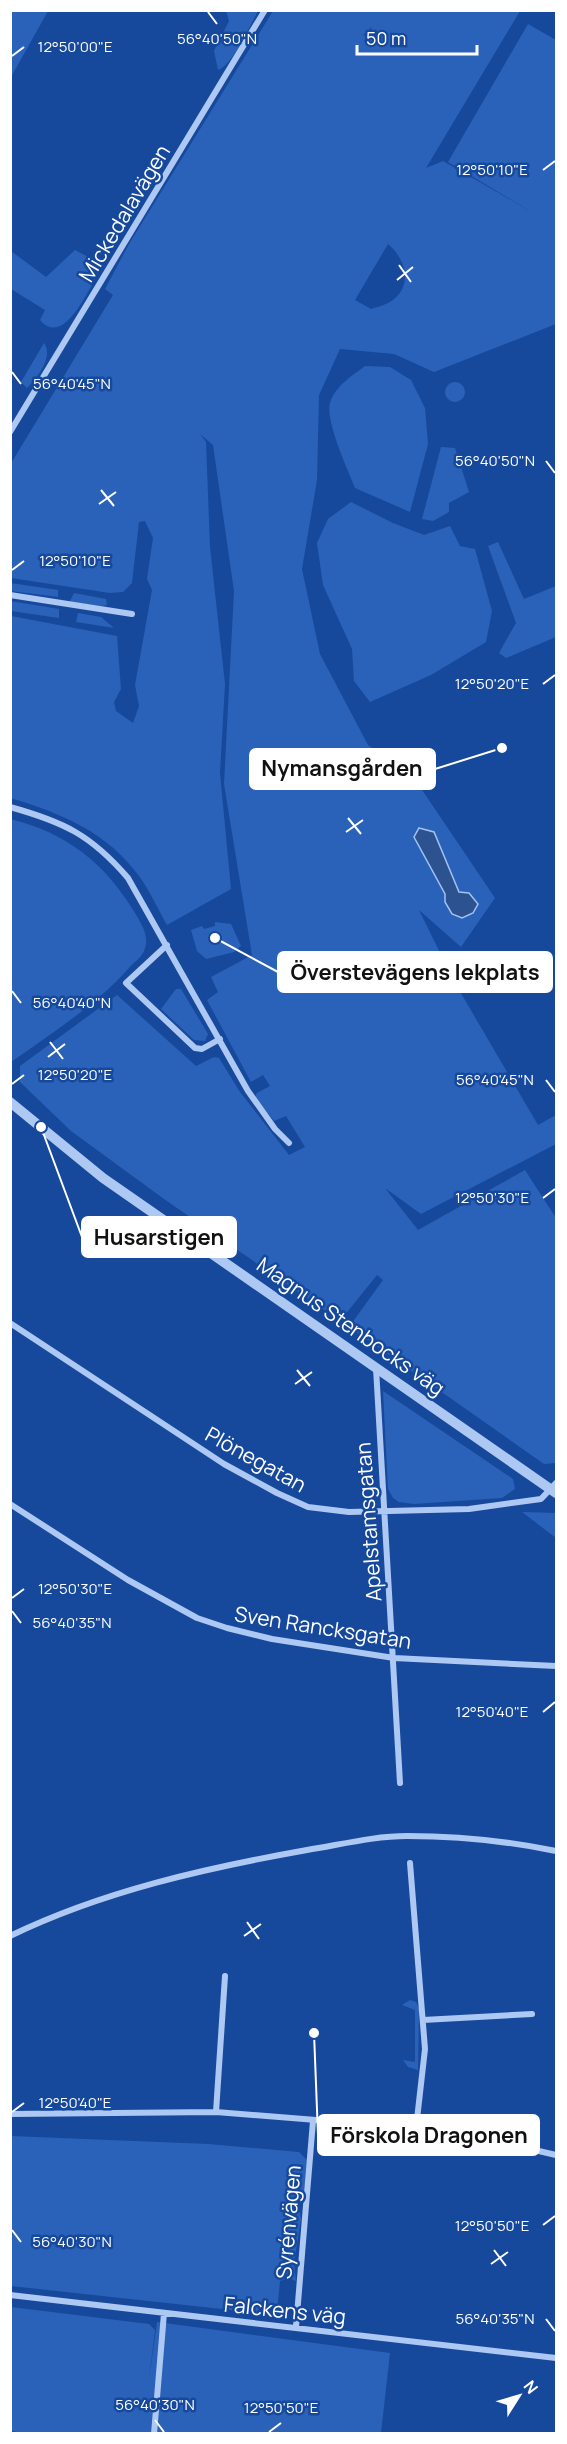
<svg xmlns="http://www.w3.org/2000/svg" width="567" height="2444" font-family="Manrope,sans-serif">
  <style>
    .green { fill: #2a62ba; fill-rule: evenodd }
    .water { fill: #2d5290; stroke: #a0c2f5; stroke-width: 1.5 }
    .lines { fill: none; stroke-linecap: round; stroke-linejoin: round }
    .minor { stroke: #adc8f2; stroke-width: 6 }
    .tertiary { stroke: #adc8f2; stroke-width: 10 }
    .ticks { fill: none; stroke: #fff; stroke-width: 2 }
    .labels { text-anchor: middle; dominant-baseline: central; stroke-width: 5; stroke-linejoin: round; paint-order: stroke }
    .street-label { font-size: 21px; fill: #fff; stroke: #16499c }
    .ticks-label { font-size: 15px; text-anchor: middle; fill: #fff; stroke: #16499c; stroke-width: 5; stroke-linejoin: round; paint-order: stroke }
    .leader { fill: none; stroke: #fff; stroke-width: 2 }
    .callout-dot { fill: #fff; stroke: #16499c; stroke-width: 2 }
    .callout { fill: #fff; stroke: #fff; stroke-width: 2 }
    .callout-label { font-size: 22px; text-anchor: middle; font-weight: bold; fill: #111 }
  </style>
  <rect width="100%" height="100%" fill="#16499c"/>
  <path class="green" d="M 11,10 L 48,11 L 11,77 L 10,11 Z
    M 226,11 L 258,11 C 250,25 233,65 218,70 L 214,51 L 229,21 Z
    M 273,11 L 520,11 L 426,168 L 443,161 L 537,215 L 448,162 L 528,24 L 556,40 L 556,324 L 434,372 L 394,354 L 340,349 L 319,395 L 317,480 L 302,569 L 320,654 L 368,745 L 414,778 L 495,898 L 461,947 L 419,910 L 455,983 L 538,1125 L 556,1115 L 556,1144 L 421,1214 L 385,1188 L 418,1230 L 525,1170 L 556,1218 L 556,1463 L 544,1464 L 349,1327 L 383,1280 L 377,1275 L 340,1321 L 164,1199 L 71,1131 L 20,1082 L 20,1066 L 117,995 L 196,1066 L 214,1057 L 219,1058 L 240,1092 L 289,1155 L 305,1147 L 286,1116 L 274,1121 L 255,1097 L 257,1093 L 270,1086 L 263,1075 L 251,1082 L 207,1000 L 218,992 L 211,977 L 252,955 L 224,784 L 234,591 L 213,445 L 200,434 L 206,442 L 210,547 L 225,684 L 220,773 L 231,889 L 167,925 C 158,909 150,891 139,876 C 107,832 61,813 10,798 L 11,616 L 117,636 L 121,689 L 114,702 L 116,711 L 133,723 L 139,706 L 135,685 L 152,590 L 147,579 L 153,538 L 145,521 L 139,522 L 132,583 L 123,592 L 110,593 L 11,578 L 10,465 L 113,295 L 105,289 L 129,244 ZM 388,244 C 406,259 414,287 390,302 C 385,305 377,307 371,309 L 355,300 Z
    M 75,250 L 92,259 L 98,274 C 88,290 64,348 40,320 L 45,310 L 11,289 L 11,251 L 46,277 Z
    M 44,343 C 54,357 37,378 27,388 L 21,382 Z
    M 365,366 L 390,367 L 411,380 L 425,408 L 428,444 L 410,512 L 355,488 C 348,470 325,421 330,403 C 335,386 352,376 365,366 Z
    M445 392a10 10 0 1 1 20 0a10 10 0 1 1-20 0Z
    M 441,447 L 455,448 L 469,492 L 449,503 L 449,512 L 433,521 L 422,519 Z
    M 351,502 L 393,523 L 424,535 L 450,526 L 460,546 L 475,549 L 492,611 L 486,642 L 431,675 L 370,702 L 354,681 L 352,649 L 323,585 L 317,543 L 328,519 Z
    M 498,542 L 524,599 L 556,586 L 556,637 L 506,658 L 499,653 L 516,623 L 488,546 Z
    M 10,583 L 58,590 L 58,597 L 11,591 Z
    M 74,593 L 106,599 L 107,605 L 102,606 L 72,602 L 70,601 Z
    M 10,601 L 59,609 L 59,618 L 11,611 Z
    M 78,613 L 101,617 L 114,628 L 76,622 Z
    M 10,819 C 67,833 105,863 135,913 C 142,925 150,936 144,951 C 142,957 133,963 129,968 C 95,1006 52,1033 11,1062 Z
    M 215,922 L 231,924 L 241,946 L 234,952 L 206,959 L 197,951 L 191,930 L 202,926 L 204,929 L 215,926 Z
    M 176,989 L 181,989 L 208,1034 L 205,1041 L 194,1040 L 161,1009 Z
    M 383,1391 L 513,1479 L 515,1489 L 502,1498 L 414,1504 L 399,1502 L 393,1498 L 388,1489 Z
    M 522,1512 L 556,1513 L 556,1538 Z
    M 410,2000 L 416,2002 L 419,2009 L 418,2070 L 408,2067 L 403,2060 L 415,2062 L 415,2010 L 402,2005 Z
    M 11,2136 L 208,2144 L 299,2152 L 307,2160 L 304,2194 L 296,2194 L 301,2219 L 294,2263 L 296,2281 L 289,2278 L 280,2281 L 277,2311 L 286,2316 L 11,2286 Z
    M 11,2307 L 149,2324 L 155,2330 L 149,2380 L 157,2322 L 390,2353 L 381,2433 L 30,2434 L 11,2431 Z"/>
  <path class="water" d="M 419,828 L 434,832 L 459,892 L 469,893 L 478,904 L 473,913 L 462,918 L 452,914 L 445,902 L 445,894 L 414,837 Z"/>
  <g class="lines">
    <path class="minor" d="M 10,432 L 265,10
      M 10,595 L 132,614
      M 10,807 C 64,822 91,835 128,878 L 248,1091 L 275,1129 L 289,1143
      M 167,945 L 126,983 L 195,1048 L 202,1049 L 220,1039
      M 10,1323 L 224,1464 L 277,1493 L 308,1507 L 349,1512 L 469,1509 L 541,1499 L 556,1483
      M 376,1368 L 400,1783
      M 10,1504 L 128,1580 L 197,1618 L 227,1628 L 272,1639 L 394,1658 L 556,1666
      M 410,1863 L 425,2049 L 416,2128
      M 10,1936 C 103,1891 206,1868 307,1850 C 339,1845 374,1836 407,1836 C 457,1836 507,1841 556,1851
      M 423,2020 L 532,2014
      M 216,2112 L 225,1976
      M 10,2114 L 216,2112 L 416,2128 L 496,2141 L 556,2155
      M 10,2295 L 556,2358
      M 296,2327 L 313,2121
      M 154,2434 L 164,2313"/>
    <path class="tertiary" d="M 10,1102 L 103,1178 L 556,1493"/>
  </g>
  <path class="ticks" d="M 208,12 L 217,24M 12,56 L 24,47M 543,170 L 555,161M 399,265 L 411,282M 397,280 L 413,267M 12,372 L 21,384M 546,461 L 555,473M 101,490 L 114,506M 99,504 L 116,492M 12,570 L 24,561M 543,684 L 555,675M 348,818 L 361,834M 346,832 L 363,820M 12,991 L 21,1003M 50,1042 L 63,1059M 48,1057 L 65,1044M 546,1080 L 555,1092M 12,1084 L 24,1075M 543,1198 L 555,1189M 297,1370 L 310,1386M 295,1384 L 312,1372M 12,1598 L 24,1589M 12,1611 L 21,1623M 543,1712 L 555,1702M 247,1922 L 259,1939M 244,1936 L 261,1924M 12,2112 L 24,2103M 543,2225 L 555,2216M 12,2230 L 21,2242M 494,2250 L 506,2266M 491,2264 L 508,2252M 546,2319 L 555,2331M 155,2420 L 164,2432M 269,2432 L 281,2423"/>
  <g class="labels">
    <g class="street-label">
      <text transform="translate(124 213) rotate(-59)">Mickedalavägen</text>
      <text transform="translate(351 1326) rotate(35)">Magnus Stenbocks väg</text>
      <text transform="translate(256 1459) rotate(29)">Plönegatan</text>
      <text transform="translate(368 1522) rotate(-94)">Apelstamsgatan</text>
      <text transform="translate(323 1627) rotate(9)">Sven Rancksgatan</text>
      <text transform="translate(288 2222) rotate(-85)">Syrénvägen</text>
      <text transform="translate(285 2310) rotate(6)">Falckens väg</text>
    </g>
  </g>
  <g class="ticks-label">
    <text x="217" y="44">56°40'50"N</text>
    <text x="75" y="52">12°50'00"E</text>
    <text x="492" y="175">12°50'10"E</text>
    <text x="72" y="389">56°40'45"N</text>
    <text x="495" y="466">56°40'50"N</text>
    <text x="75" y="566">12°50'10"E</text>
    <text x="492" y="689">12°50'20"E</text>
    <text x="72" y="1008">56°40'40"N</text>
    <text x="75" y="1080">12°50'20"E</text>
    <text x="495" y="1085">56°40'45"N</text>
    <text x="492" y="1203">12°50'30"E</text>
    <text x="75" y="1594">12°50'30"E</text>
    <text x="72" y="1628">56°40'35"N</text>
    <text x="492" y="1717">12°50'40"E</text>
    <text x="75" y="2108">12°50'40"E</text>
    <text x="492" y="2231">12°50'50"E</text>
    <text x="72" y="2247">56°40'30"N</text>
    <text x="495" y="2324">56°40'35"N</text>
    <text x="155" y="2410">56°40'30"N</text>
    <text x="281" y="2413">12°50'50"E</text>
  </g>
  <path class="leader" d="M502 748L435 769M215 938L278 972M41 1127L82 1237M314 2033L318 2135"/>
  <g class="callout-dot">
    <circle cx="502" cy="748" r="6"/>
    <circle cx="215" cy="938" r="6"/>
    <circle cx="41" cy="1127" r="6"/>
    <circle cx="314" cy="2033" r="6"/>
  </g>
  <g class="callout">
    <rect x="250" y="749" width="185" height="40" rx="6"/>
    <rect x="278" y="952" width="274" height="40" rx="6"/>
    <rect x="82" y="1217" width="154" height="40" rx="6"/>
    <rect x="318" y="2115" width="221" height="40" rx="6"/>
  </g>
  <g class="callout-label">
    <text x="342" y="776">Nymansgården</text>
    <text x="415" y="980">Överstevägens lekplats</text>
    <text x="159" y="1245">Husarstigen</text>
    <text x="429" y="2143">Förskola Dragonen</text>
  </g>
  <rect width="567" height="2444" fill="none" stroke="#ffffff" stroke-width="24"/>
  <g transform="translate(519 2396) rotate(53)" stroke="#16499c" stroke-width="4.5" paint-order="stroke">
  <path d="M0-4.5L10 22L0 15L-10 22Z" fill="#ffffff"/>
  <text y="-9" font-size="16" font-weight="bold" text-anchor="middle" fill="#ffffff">N</text>
  </g>
  <path d="M357 45v9h120v-9" fill="none" stroke="#ffffff" stroke-width="3"/>
  <text x="366" y="45" font-size="18" fill="#ffffff" stroke="#16499c" stroke-width="4.5" paint-order="stroke">50 m</text>
</svg>
